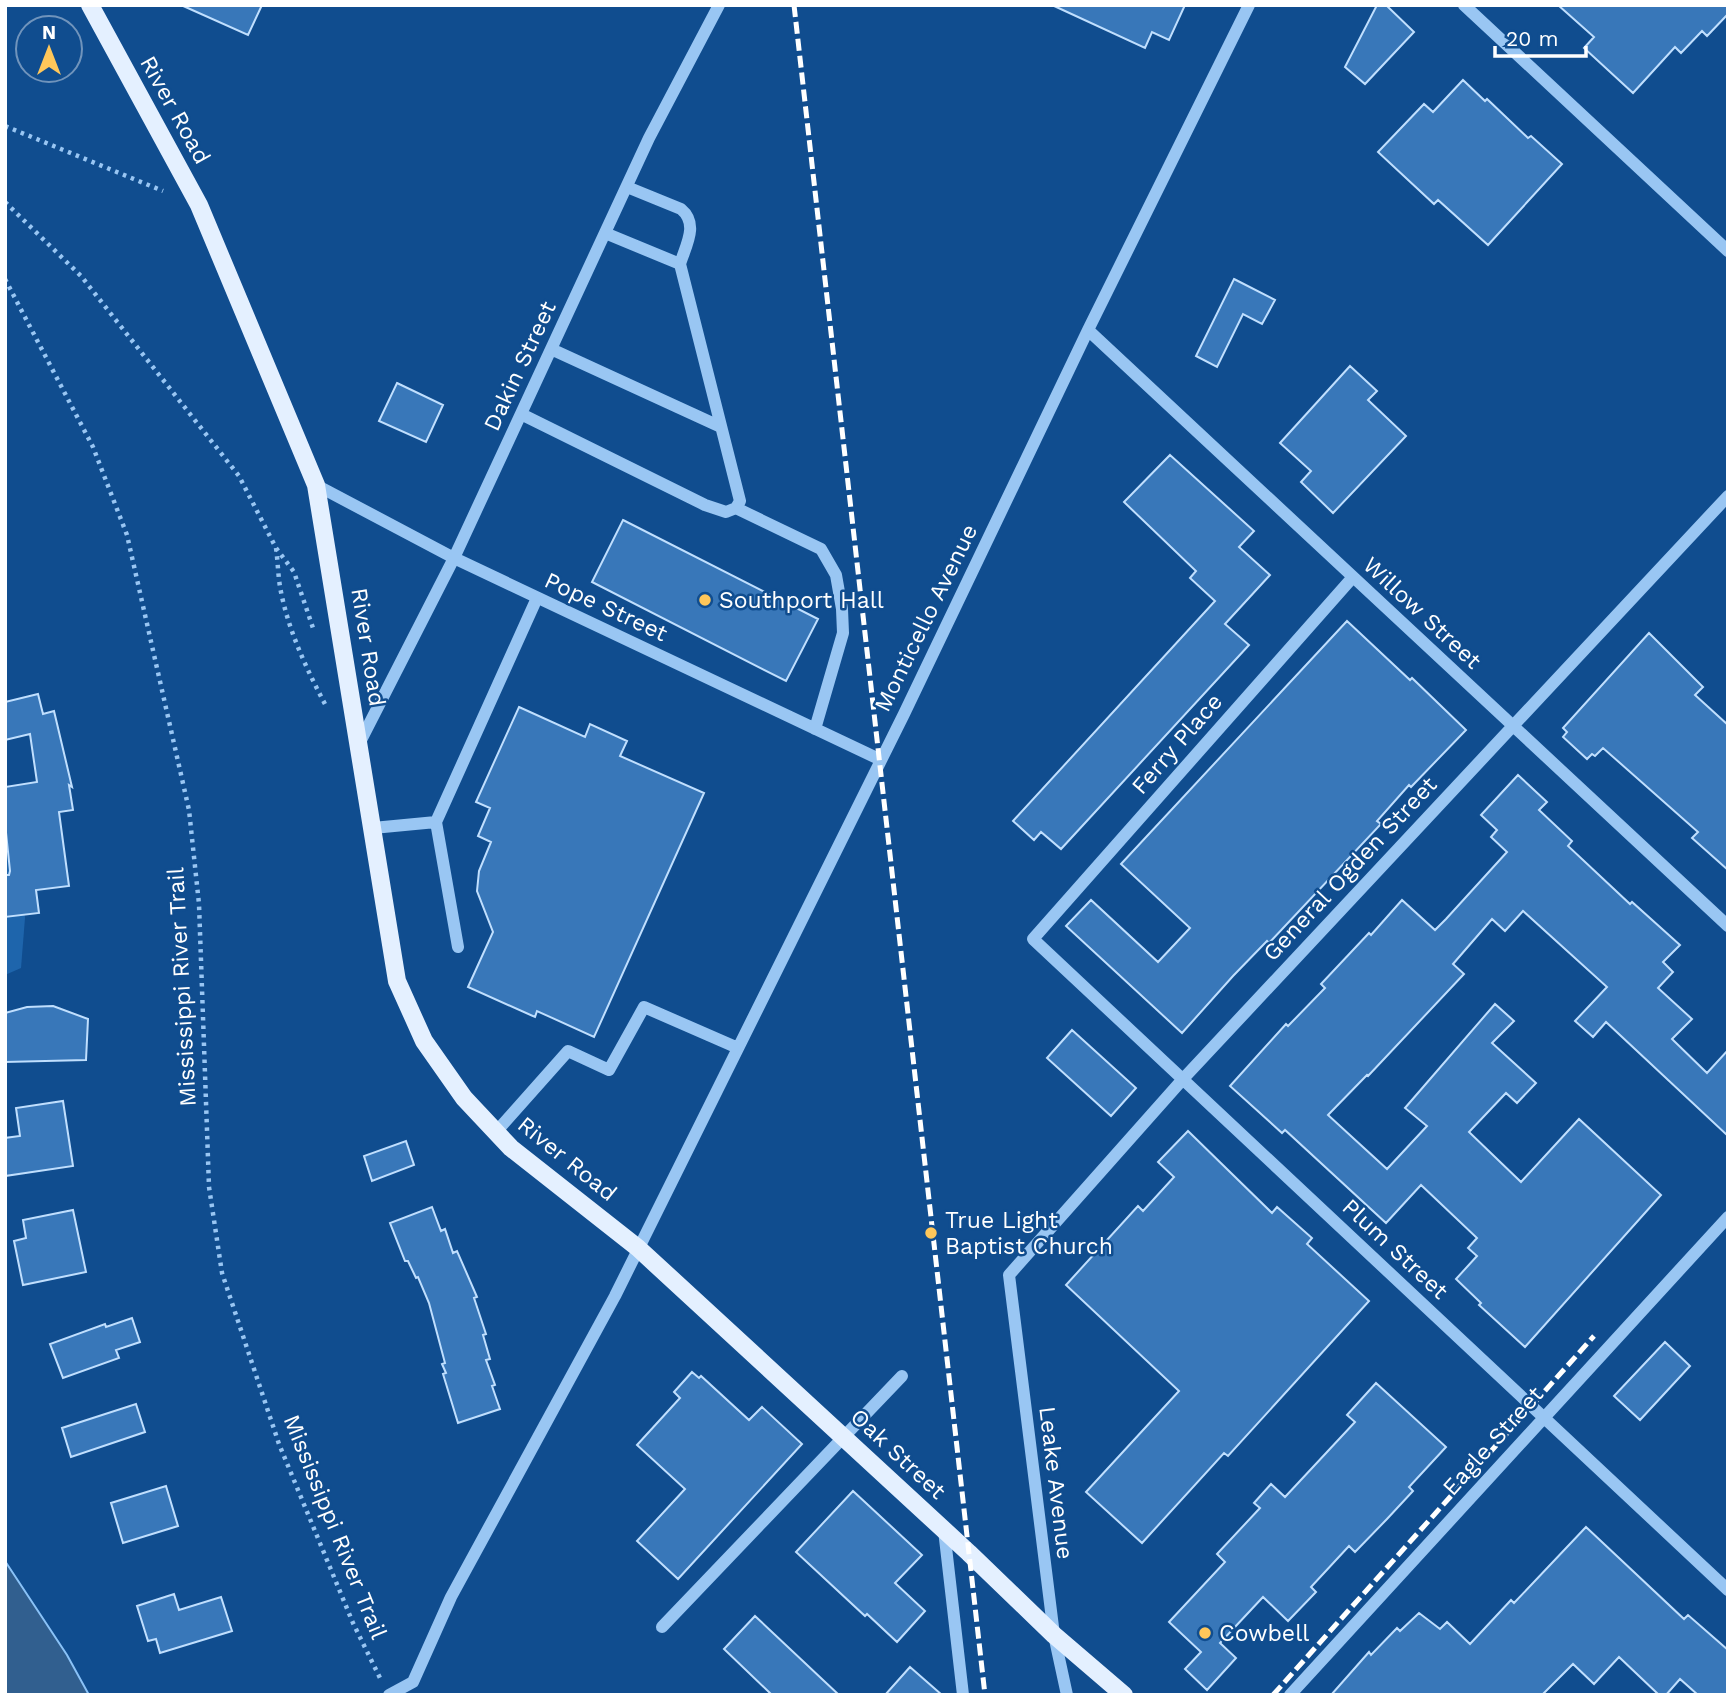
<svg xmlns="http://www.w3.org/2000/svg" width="1733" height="1700" font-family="'Work Sans',sans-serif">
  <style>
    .green { fill: #1e65ac }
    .water { fill: #315f8f; stroke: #8ac2f7; stroke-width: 2 }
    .building { fill: #3877b9; stroke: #c0dffe; stroke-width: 2 }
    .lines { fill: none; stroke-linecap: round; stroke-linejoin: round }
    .path { stroke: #99c6f3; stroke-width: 4.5; stroke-dasharray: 3.5 5; stroke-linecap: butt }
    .minor { stroke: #99c6f3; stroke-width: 12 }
    .major { stroke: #e4f0ff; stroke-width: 18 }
    .rail { stroke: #fff; stroke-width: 5; stroke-dasharray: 12 5; stroke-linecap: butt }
    .poi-dot { fill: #ffc75a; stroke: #104d8f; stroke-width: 2.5 }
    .labels { text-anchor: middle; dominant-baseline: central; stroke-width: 5; stroke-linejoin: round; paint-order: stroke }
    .street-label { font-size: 23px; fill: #fff; stroke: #104d8f }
    .poi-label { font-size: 23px; fill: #fff; stroke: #104d8f; text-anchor: start }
  </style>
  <rect width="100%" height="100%" fill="#104d8f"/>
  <path class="green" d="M 5,840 L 21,869 L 25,918 L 21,968 L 5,975 Z"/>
  <path class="water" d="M 5,1561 L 67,1655 L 89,1695 L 5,1695 Z"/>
  <path class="building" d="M 181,5 L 262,5 L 248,35 Z
    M 1052,5 L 1185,5 L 1169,40 L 1152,32 L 1145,48 Z
    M 1377,5 L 1386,5 L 1414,32 L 1365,84 L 1345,67 Z
    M 1558,5 L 1728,5 L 1728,14 L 1707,36 L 1702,31 L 1681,53 L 1675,47 L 1633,93 L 1584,48 L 1594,37 Z
    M 1463,80 L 1485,101 L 1487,99 L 1528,138 L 1531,136 L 1562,164 L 1488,245 L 1438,200 L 1434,204 L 1378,152 L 1424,104 L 1433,112 Z
    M 1234,279 L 1275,300 L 1262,324 L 1243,314 L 1217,367 L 1196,356 Z
    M 1350,366 L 1377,391 L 1368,400 L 1406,436 L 1333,513 L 1301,482 L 1311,471 L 1280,443 Z
    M 397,383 L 443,405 L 426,442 L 379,421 Z
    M 1170,455 L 1254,531 L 1239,547 L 1270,575 L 1225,624 L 1249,645 L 1061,849 L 1041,832 L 1034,840 L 1013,821 L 1215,601 L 1190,578 L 1196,571 L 1124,502 Z
    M 623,520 L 818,619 L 786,681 L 592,582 Z
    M 1347,621 L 1410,680 L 1412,678 L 1466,730 L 1411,787 L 1409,785 L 1377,821 L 1381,824 L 1269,943 L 1267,941 L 1233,976 L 1182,1033 L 1066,926 L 1091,900 L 1158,962 L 1190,928 L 1121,864 Z
    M 1649,633 L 1703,687 L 1695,695 L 1728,725 L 1728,870 L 1692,838 L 1698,832 L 1603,748 L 1595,756 L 1592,754 L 1587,759 L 1563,737 L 1567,732 L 1563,728 Z
    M 38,694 L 43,714 L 54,711 L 72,787 L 69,785 L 73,810 L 59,812 L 69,886 L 36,890 L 39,913 L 5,917 L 5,875 L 9,875 L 10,871 L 5,823 L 5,787 L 37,782 L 30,734 L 5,740 L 5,702 Z
    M 519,707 L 585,737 L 590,724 L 627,741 L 620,756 L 704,793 L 594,1037 L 537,1011 L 535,1017 L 468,987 L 493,932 L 477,891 L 479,871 L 491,842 L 478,836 L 490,808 L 476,802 Z
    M 1518,775 L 1547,802 L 1539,810 L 1572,841 L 1568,846 L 1630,904 L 1632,902 L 1680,945 L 1663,962 L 1673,972 L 1658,988 L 1692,1019 L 1672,1039 L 1707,1073 L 1728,1050 L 1728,1136 L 1606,1022 L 1593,1037 L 1575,1021 L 1607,987 L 1523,911 L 1505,931 L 1492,919 L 1453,964 L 1464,974 L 1368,1076 L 1367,1075 L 1328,1115 L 1387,1169 L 1427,1126 L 1405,1108 L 1495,1004 L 1514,1021 L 1492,1043 L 1536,1083 L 1517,1103 L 1506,1093 L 1469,1132 L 1521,1182 L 1579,1119 L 1661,1195 L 1525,1347 L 1479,1305 L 1481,1303 L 1456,1279 L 1477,1256 L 1468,1248 L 1477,1238 L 1421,1185 L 1386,1223 L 1285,1130 L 1282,1133 L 1230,1086 L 1286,1024 L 1288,1026 L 1325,988 L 1321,984 L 1369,933 L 1371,935 L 1402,900 L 1435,930 L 1446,919 L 1507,852 L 1491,837 L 1497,830 L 1481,815 Z
    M 53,1006 L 88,1019 L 86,1060 L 5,1062 L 5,1013 L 27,1007 Z
    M 1072,1030 L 1136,1088 L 1111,1116 L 1047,1058 Z
    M 63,1101 L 73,1166 L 5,1176 L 5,1138 L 20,1136 L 16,1108 Z
    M 1188,1131 L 1272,1213 L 1277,1207 L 1312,1238 L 1307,1244 L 1369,1301 L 1228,1456 L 1224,1453 L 1142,1543 L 1086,1492 L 1179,1391 L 1066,1285 L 1138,1206 L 1143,1211 L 1174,1177 L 1158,1162 Z
    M 406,1141 L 414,1165 L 372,1181 L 364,1156 Z
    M 432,1207 L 441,1231 L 445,1229 L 453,1253 L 457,1251 L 477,1297 L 474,1298 L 486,1334 L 483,1335 L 490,1359 L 486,1360 L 495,1385 L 492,1386 L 500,1409 L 458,1423 L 443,1374 L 446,1373 L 442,1364 L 445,1363 L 429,1303 L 418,1277 L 416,1278 L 408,1261 L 405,1261 L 390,1223 Z
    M 73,1210 L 86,1272 L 23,1285 L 14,1241 L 26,1238 L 23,1220 Z
    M 132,1318 L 140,1342 L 116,1350 L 119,1358 L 63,1378 L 50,1344 L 105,1324 L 106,1327 Z
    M 1665,1342 L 1690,1366 L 1640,1420 L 1614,1396 Z
    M 692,1372 L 699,1378 L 701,1376 L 749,1420 L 762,1407 L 802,1444 L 678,1579 L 637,1541 L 685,1489 L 637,1445 L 680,1398 L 674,1392 Z
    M 1376,1383 L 1446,1447 L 1409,1487 L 1413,1491 L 1387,1519 L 1355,1552 L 1349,1546 L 1311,1587 L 1316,1592 L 1288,1621 L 1263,1597 L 1220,1643 L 1236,1658 L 1207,1690 L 1185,1669 L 1201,1652 L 1169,1622 L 1225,1562 L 1217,1554 L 1260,1508 L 1254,1503 L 1271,1484 L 1285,1497 L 1355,1422 L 1347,1415 Z
    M 136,1404 L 145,1432 L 71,1457 L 62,1428 Z
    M 166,1486 L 178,1526 L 123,1543 L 111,1503 Z
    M 853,1491 L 922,1555 L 895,1583 L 925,1611 L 897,1642 L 867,1614 L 865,1616 L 796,1552 Z
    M 1586,1527 L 1684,1619 L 1688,1615 L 1728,1650 L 1728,1695 L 1698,1695 L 1680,1679 L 1666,1695 L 1659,1695 L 1619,1657 L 1594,1684 L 1573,1664 L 1542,1695 L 1331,1695 L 1369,1652 L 1371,1655 L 1397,1628 L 1400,1631 L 1419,1613 L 1440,1629 L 1447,1622 L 1470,1644 L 1511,1600 L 1514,1603 Z
    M 174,1594 L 179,1610 L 221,1597 L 232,1631 L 160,1653 L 156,1639 L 148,1641 L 137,1606 Z
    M 755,1616 L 839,1695 L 772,1695 L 724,1649 Z
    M 910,1667 L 942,1695 L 885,1695 Z"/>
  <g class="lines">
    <path class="path" d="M 5,126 L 163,191
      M 5,202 L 81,276 L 239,476 L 276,548 L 294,572 L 313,628
      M 5,279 L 93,447 L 127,535 L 189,810 L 199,904 L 209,1187 L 222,1273 L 279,1444 L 353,1623 L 380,1678
      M 276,548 C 278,562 278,578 281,592 C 289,632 307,670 326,706"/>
    <path class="minor" d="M 1464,5 L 1728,251
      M 605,233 L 680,264
      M 1088,330 L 1728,926
      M 551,349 L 721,427
      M 521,414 L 705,505 L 726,512 L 736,508 L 740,501 L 680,264 C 686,245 699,224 681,209 L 627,187
      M 316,485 L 454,558 L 881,760
      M 736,508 L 821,549 L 836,575 L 842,609 L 843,633 L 815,729
      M 1353,577 L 1033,939 L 1728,1590
      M 359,744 L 454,558 L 649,138 L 719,5
      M 436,822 L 458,947
      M 373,828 L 436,822 L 537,598
      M 496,1132 L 568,1051 L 609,1070 L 644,1007 L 738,1048
      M 944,1530 L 963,1695
      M 662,1627 L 902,1376
      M 389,1695 L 413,1682 L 451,1597 L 615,1296 L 904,714 L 1088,330 L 1249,5
      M 1067,1695 L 1054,1635 L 1009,1275 L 1183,1079 L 1728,496
      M 1290,1695 L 1728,1217"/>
    <path class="major" d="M 90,5 L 199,205 L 316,485 L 397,981 L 424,1041 L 464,1098 L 511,1148 L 638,1248 L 969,1553 L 1054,1635 L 1124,1695"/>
    <path class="rail" d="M 794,5 L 985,1695
      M 1273,1695 L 1594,1336"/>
  </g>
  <g class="poi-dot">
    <circle cx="705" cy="600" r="7"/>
    <circle cx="931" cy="1233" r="7"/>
    <circle cx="1205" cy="1633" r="7"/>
  </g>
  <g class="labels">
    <g class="street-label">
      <text transform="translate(175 110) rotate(61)">River Road</text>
      <text transform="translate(520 366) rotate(-65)">Dakin Street</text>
      <text transform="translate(606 607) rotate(25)">Pope Street</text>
      <text transform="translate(1422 613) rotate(43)">Willow Street</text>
      <text transform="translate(926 618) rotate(-64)">Monticello Avenue</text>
      <text transform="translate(368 647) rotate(81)">River Road</text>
      <text transform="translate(1177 744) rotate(-49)">Ferry Place</text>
      <text transform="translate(1350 869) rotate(-47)">General Ogden Street</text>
      <text transform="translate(182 987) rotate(-93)">Mississippi River Trail</text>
      <text transform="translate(567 1159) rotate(39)">River Road</text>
      <text transform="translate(1395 1249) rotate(43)">Plum Street</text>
      <text transform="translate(1493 1441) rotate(-48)">Eagle Street</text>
      <text transform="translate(898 1454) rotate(43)">Oak Street</text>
      <text transform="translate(1056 1483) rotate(83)">Leake Avenue</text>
      <text transform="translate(335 1527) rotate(68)">Mississippi River Trail</text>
    </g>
    <g class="poi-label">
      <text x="719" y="600">Southport Hall</text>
      <text x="945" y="1220">True Light<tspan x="945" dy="26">Baptist Church</tspan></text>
      <text x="1219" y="1633">Cowbell</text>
    </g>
  </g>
  <rect width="1733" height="1700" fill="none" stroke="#ffffff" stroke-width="14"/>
  <g transform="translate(49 49)"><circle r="33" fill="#104d8f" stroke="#7094bc" stroke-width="2"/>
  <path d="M0-5L12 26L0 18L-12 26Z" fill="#ffc75a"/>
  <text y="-10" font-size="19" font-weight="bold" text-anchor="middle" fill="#ffffff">N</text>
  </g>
  <path d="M1495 46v10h91v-10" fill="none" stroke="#ffffff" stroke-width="3.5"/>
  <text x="1506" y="46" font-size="21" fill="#ffffff" stroke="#104d8f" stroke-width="5" paint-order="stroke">20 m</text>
</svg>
